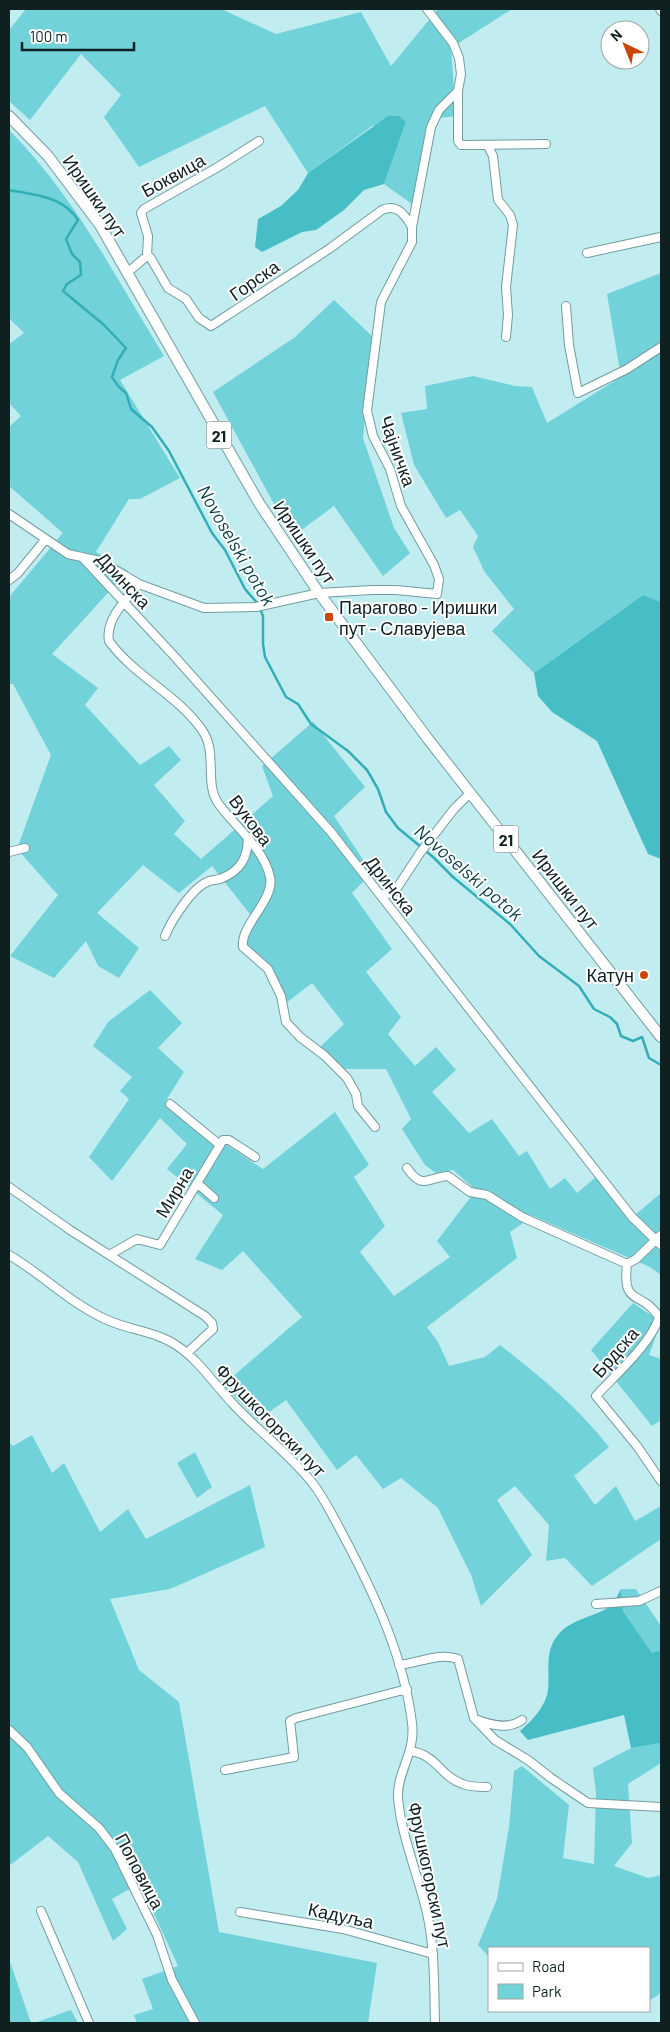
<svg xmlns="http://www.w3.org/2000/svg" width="670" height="2032" font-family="Barlow,sans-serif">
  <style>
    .green { fill: #71d2d9 }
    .forest { fill: #47bdc5 }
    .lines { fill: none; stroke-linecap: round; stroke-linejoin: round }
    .stream { stroke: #34aeb6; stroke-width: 2.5 }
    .minor-casing { stroke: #739c9f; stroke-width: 10 }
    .major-casing { stroke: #739c9f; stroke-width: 12 }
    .minor { stroke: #fff; stroke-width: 8 }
    .major { stroke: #fff; stroke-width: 10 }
    .poi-dot { fill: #cc4706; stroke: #fff; stroke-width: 2 }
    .labels { text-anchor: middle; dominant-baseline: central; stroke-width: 4; stroke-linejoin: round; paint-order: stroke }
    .shield { fill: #fff; stroke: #576364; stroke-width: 1 }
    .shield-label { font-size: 16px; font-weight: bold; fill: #0f2021 }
    .street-label { font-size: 18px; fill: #0f2021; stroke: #fff }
    .poi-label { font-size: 18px; fill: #0f2021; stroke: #fff; text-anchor: start }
    .water-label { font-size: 19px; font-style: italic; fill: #073f42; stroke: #fff }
  </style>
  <rect width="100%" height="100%" fill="#c1edf0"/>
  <path class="green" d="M 26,9 L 221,9 L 276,34 L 361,12 L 391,66 L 438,9 L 512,9 L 451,48 L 456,116 L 431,119 L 412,204 L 384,184 L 406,122 L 372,126 L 308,173 L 265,106 L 139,167 L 104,117 L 121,95 L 81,54 L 30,120 L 9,101 L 9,30 Z
    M 9,130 C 74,195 116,278 164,356 L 120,380 L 180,478 L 140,499 L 129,499 L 96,552 L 128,571 L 52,654 L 98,688 L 85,705 L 140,765 L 169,746 L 181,760 L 154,785 L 185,821 L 174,834 L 201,859 L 273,796 L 262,766 L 313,722 L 365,787 L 334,816 L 372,873 L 352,893 L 392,949 L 366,972 L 401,1017 L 388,1034 L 415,1066 L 436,1047 L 456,1070 L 432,1092 L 469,1133 L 492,1119 L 519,1156 L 527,1151 L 550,1189 L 565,1178 L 577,1193 L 602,1172 L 635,1215 L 661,1193 L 661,1275 L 650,1267 L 533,1216 L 510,1232 L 517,1258 L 427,1327 L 438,1342 L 449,1366 L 485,1357 L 500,1345 C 540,1376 578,1407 609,1447 L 574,1476 L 595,1505 L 616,1486 L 635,1521 L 661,1506 L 661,1539 L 592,1586 L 565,1558 L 546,1561 L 549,1525 L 515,1486 L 497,1500 L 532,1555 L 481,1606 L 471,1575 L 438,1508 L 401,1478 L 383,1489 L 356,1455 L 337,1470 L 286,1400 L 258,1420 L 223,1385 L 302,1317 L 243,1251 L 222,1270 L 195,1259 L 223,1215 L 167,1169 L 187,1144 L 160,1118 L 112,1181 L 89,1157 L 129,1099 L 120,1091 L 132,1077 L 93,1046 L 108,1022 L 150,990 L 182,1023 L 158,1048 L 184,1072 L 165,1102 L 215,1146 L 219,1140 L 263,1169 L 335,1112 L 369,1165 L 354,1177 L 385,1226 L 360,1252 L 394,1296 L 450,1257 L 437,1241 L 476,1190 L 453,1170 L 436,1173 L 425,1165 L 402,1129 L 411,1119 L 386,1069 L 342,1069 L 319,1048 L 344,1024 L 312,983 L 281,1007 L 266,970 L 238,949 L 253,918 L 212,866 L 179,893 L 143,865 L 97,913 L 139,948 L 119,978 L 98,966 L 86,941 L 54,978 L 10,956 L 58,895 L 17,849 L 51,755 L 13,684 L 9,684 L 9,597 L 63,533 L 9,486 L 9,427 L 21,416 L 9,403 L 9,344 L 24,333 L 9,318 Z
    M 661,273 L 661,602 L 643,595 L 534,673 L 492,631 L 514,609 L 484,571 L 473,547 L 478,536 L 460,510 L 446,518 L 414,465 L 401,413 L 427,409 L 425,386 L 473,376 L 515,386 L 532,387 L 547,423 L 621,377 L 607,294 Z
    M 334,300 L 373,337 L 363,438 L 394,528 L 410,553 L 383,576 L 334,506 L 292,537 L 213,392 L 295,337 Z
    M 633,1303 L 661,1322 L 649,1355 L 661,1359 L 661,1420 L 652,1426 L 591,1350 Z
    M 32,1435 L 52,1473 L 64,1463 L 100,1532 L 128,1509 L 146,1539 L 250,1485 L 265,1547 L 170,1589 L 110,1599 L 139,1670 L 179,1702 L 219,1932 L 377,1963 L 368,2023 L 137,2023 L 134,2015 L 153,2009 L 142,1979 L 178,1966 L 140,1883 L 112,1899 L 127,1929 L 113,1941 L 78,1862 L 48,1836 L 9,1866 L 9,1442 L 13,1446 Z
    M 195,1452 L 212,1487 L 197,1498 L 177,1463 Z
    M 621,1589 L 636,1589 L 661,1626 L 661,1650 L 652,1653 L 623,1611 Z
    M 661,1743 L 661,1763 L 628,1784 L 632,1843 L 614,1866 L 648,1878 L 661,1875 L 661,1993 L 649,2001 L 649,1948 L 489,1948 L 489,1957 L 478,1945 L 497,1899 L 509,1827 L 514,1771 L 522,1766 L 569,1805 L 563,1858 L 594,1864 L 596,1793 L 593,1768 L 631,1748 Z
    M 9,1959 L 31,2023 L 9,2023 Z
    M 71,2010 L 78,2023 L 34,2023 Z"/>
  <path class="forest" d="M 388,116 L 399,116 L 406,122 L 384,184 L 364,190 L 344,210 L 316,230 L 302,232 L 262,252 L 255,247 L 258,219 L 281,206 L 298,190 L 308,173 Z
    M 643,595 L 661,602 L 661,859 L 648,854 L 597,741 L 552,712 L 538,696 L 534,673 Z
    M 621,1589 L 623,1611 L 652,1653 L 661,1650 L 661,1743 L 631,1748 L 624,1715 L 528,1740 L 520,1731 C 532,1721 546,1706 548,1690 C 550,1672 544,1651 558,1635 C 571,1618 600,1616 611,1605 C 615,1601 618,1594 621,1589 Z"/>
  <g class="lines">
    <path class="stream" d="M 9,190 C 35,195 63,196 78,220 L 66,239 L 72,254 L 80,262 L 81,275 L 67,284 L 63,291 L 104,325 L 126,348 L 118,360 L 112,377 L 118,386 L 126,393 L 131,409 L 152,427 L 169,451 L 212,533 L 225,550 L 245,589 L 258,604 L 263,616 L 263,644 L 265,657 L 286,697 L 298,704 L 311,724 L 348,751 L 367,770 L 378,789 L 386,812 L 398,828 L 433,857 L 453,877 L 510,924 L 539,956 L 579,986 L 594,1009 L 610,1017 L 617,1024 L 621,1036 L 633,1041 L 642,1037 L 649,1058 L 661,1065"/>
    <g class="minor-casing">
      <path id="minor" d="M 660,9 L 661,11
        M 458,91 L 458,141 L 461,145 L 546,144
        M 488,146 L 493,156 L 498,200 L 510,215 L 513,225 L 506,287 L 508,315 L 506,337
        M 587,253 L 661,237
        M 147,256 L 148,236 L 141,213 L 144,209 L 218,167 L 259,141
        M 127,273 L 147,256 L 150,257 L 168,288 L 186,299 L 199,318 L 211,326 L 329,249 L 382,210 C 397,203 405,215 412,227
        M 566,306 L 569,345 L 578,393 L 627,369 L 661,347
        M 9,514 L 68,554 L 100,561 L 139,584 L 204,608 L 256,607 L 319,593 L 372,590 L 396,590 L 437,594 L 439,579 L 434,565 L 401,506 L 390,469 L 373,436 L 367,411 L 381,302 L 412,242 L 412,227 L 431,127 L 439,110 L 458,91 L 461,74 L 459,58 L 453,43 L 427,9
        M 82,557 L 175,657 L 331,832 L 632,1217 L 661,1245
        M 9,580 L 18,573 L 45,540
        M 139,584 C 126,599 105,620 109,641 C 134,676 178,695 202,730 C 218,752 204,782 218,803 C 233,825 264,848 270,877 C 275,900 240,925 243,947 L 268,969 L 281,996 L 286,1022 L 300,1037 L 325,1056 L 347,1078 L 356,1094 L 358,1106 L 375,1127
        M 9,852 L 25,848
        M 380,894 L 388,894 L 395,891 L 420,853 L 454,809 L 470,793
        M 165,936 C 171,921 191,890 205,883 C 209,880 216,880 220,879 C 241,871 248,857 248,837
        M 170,1104 L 220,1145
        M 407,1168 C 423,1191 428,1177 448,1176 L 470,1192 L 487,1195 L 522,1217 L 627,1264
        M 197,1183 L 214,1198
        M 9,1187 L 70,1230 L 205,1316 L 212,1323 L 213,1329 L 187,1353
        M 111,1254 L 137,1239 L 160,1245 L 223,1140 L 229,1140 L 255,1157
        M 9,1255 C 42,1274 70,1303 105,1319 C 128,1330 155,1331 176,1345 C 199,1360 214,1384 233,1404 C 259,1432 291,1455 314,1485 C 325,1500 334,1518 343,1535 C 374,1593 404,1657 412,1723 C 416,1752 397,1772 398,1797 C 400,1832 419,1878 427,1913 C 435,1949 434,1987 435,2023
        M 627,1264 C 622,1308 641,1289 659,1317 C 652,1343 614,1376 596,1396 L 637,1446 L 661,1481
        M 627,1264 L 636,1259 L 661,1235
        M 596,1604 L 639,1601 L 661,1591
        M 399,1665 C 419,1663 440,1652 458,1659 L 474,1718 L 495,1740 L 528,1760 L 551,1778 L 588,1803 L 661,1807
        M 475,1719 C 490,1725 508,1730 522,1720
        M 9,1730 L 27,1747 L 59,1793 L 99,1828 L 115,1849 L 157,1935 L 172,1980 L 195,2023
        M 410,1751 C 438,1755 439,1776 463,1784 C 470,1787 480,1787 487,1787
        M 225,1770 L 294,1757 L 290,1721 L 296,1718 L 407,1689
        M 41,1911 L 89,2023
        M 240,1912 L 343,1929 L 433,1954"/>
    </g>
    <g class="major-casing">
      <path id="major" d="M 9,116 L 48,156 L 100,225 L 259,503 L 319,593 L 428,739 L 661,1037"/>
    </g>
    <use href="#minor" class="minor"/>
    <use href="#major" class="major"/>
  </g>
  <g class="poi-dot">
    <rect x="324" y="612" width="10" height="10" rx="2.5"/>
    <circle cx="644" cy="975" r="5"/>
  </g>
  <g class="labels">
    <g class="shield">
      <rect x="206.5" y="421.5" width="25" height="27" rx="4"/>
      <rect x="493.5" y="825.5" width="25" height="27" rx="4"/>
    </g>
    <g class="shield-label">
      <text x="219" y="435">21</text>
      <text x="506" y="839">21</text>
    </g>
    <g class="street-label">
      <text transform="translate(173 175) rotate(-29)">Боквица</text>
      <text transform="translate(95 196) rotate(55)">Иришки пут</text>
      <text transform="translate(254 280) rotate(-35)">Горска</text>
      <text transform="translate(398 451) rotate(70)">Чајничка</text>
      <text transform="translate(305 542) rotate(56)">Иришки пут</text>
      <text transform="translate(124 580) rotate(47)">Дринска</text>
      <text transform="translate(251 820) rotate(53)">Вукова</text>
      <text transform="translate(391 885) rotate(52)">Дринска</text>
      <text transform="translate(566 889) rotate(52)">Иришки пут</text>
      <text transform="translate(174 1192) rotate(-59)">Мирна</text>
      <text transform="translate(615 1352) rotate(-49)">Брдска</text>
      <text transform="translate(271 1420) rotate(46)">Фрушкогорски пут</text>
      <text transform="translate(140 1871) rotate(62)">Поповица</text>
      <text transform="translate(430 1875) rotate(78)">Фрушкогорски пут</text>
      <text transform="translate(341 1915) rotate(12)">Кадуља</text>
    </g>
    <g class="poi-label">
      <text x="339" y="607">Парагово - Иришки<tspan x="339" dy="21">пут - Славујева</tspan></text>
      <text x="634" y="975" text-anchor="end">Катун</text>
    </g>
    <g class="water-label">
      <text transform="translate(237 545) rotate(60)">Novoselski potok</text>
      <text transform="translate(469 872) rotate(41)">Novoselski potok</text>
    </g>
  </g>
  <rect width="670" height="2032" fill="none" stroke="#0f2021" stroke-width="20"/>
  <rect x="488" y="1947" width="162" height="65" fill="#ffffff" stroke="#9fa6a6"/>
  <rect x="498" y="1963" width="25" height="8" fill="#ffffff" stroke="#9fa6a6"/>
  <text x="532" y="1972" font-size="15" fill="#0f2021">Road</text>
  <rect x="498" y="1984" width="25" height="15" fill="#71d2d9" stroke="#9fa6a6"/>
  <text x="532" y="1997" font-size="15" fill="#0f2021">Park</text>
  <g transform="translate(625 45) rotate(317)"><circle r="24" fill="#ffffff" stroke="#9fa6a6"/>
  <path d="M0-4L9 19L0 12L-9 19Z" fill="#cc4706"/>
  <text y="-8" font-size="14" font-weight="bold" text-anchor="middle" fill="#0f2021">N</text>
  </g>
  <path d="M22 42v8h112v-8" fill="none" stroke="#0f2021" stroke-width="2.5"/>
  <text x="30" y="42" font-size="15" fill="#0f2021" stroke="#ffffff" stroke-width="4" paint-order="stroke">100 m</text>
</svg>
